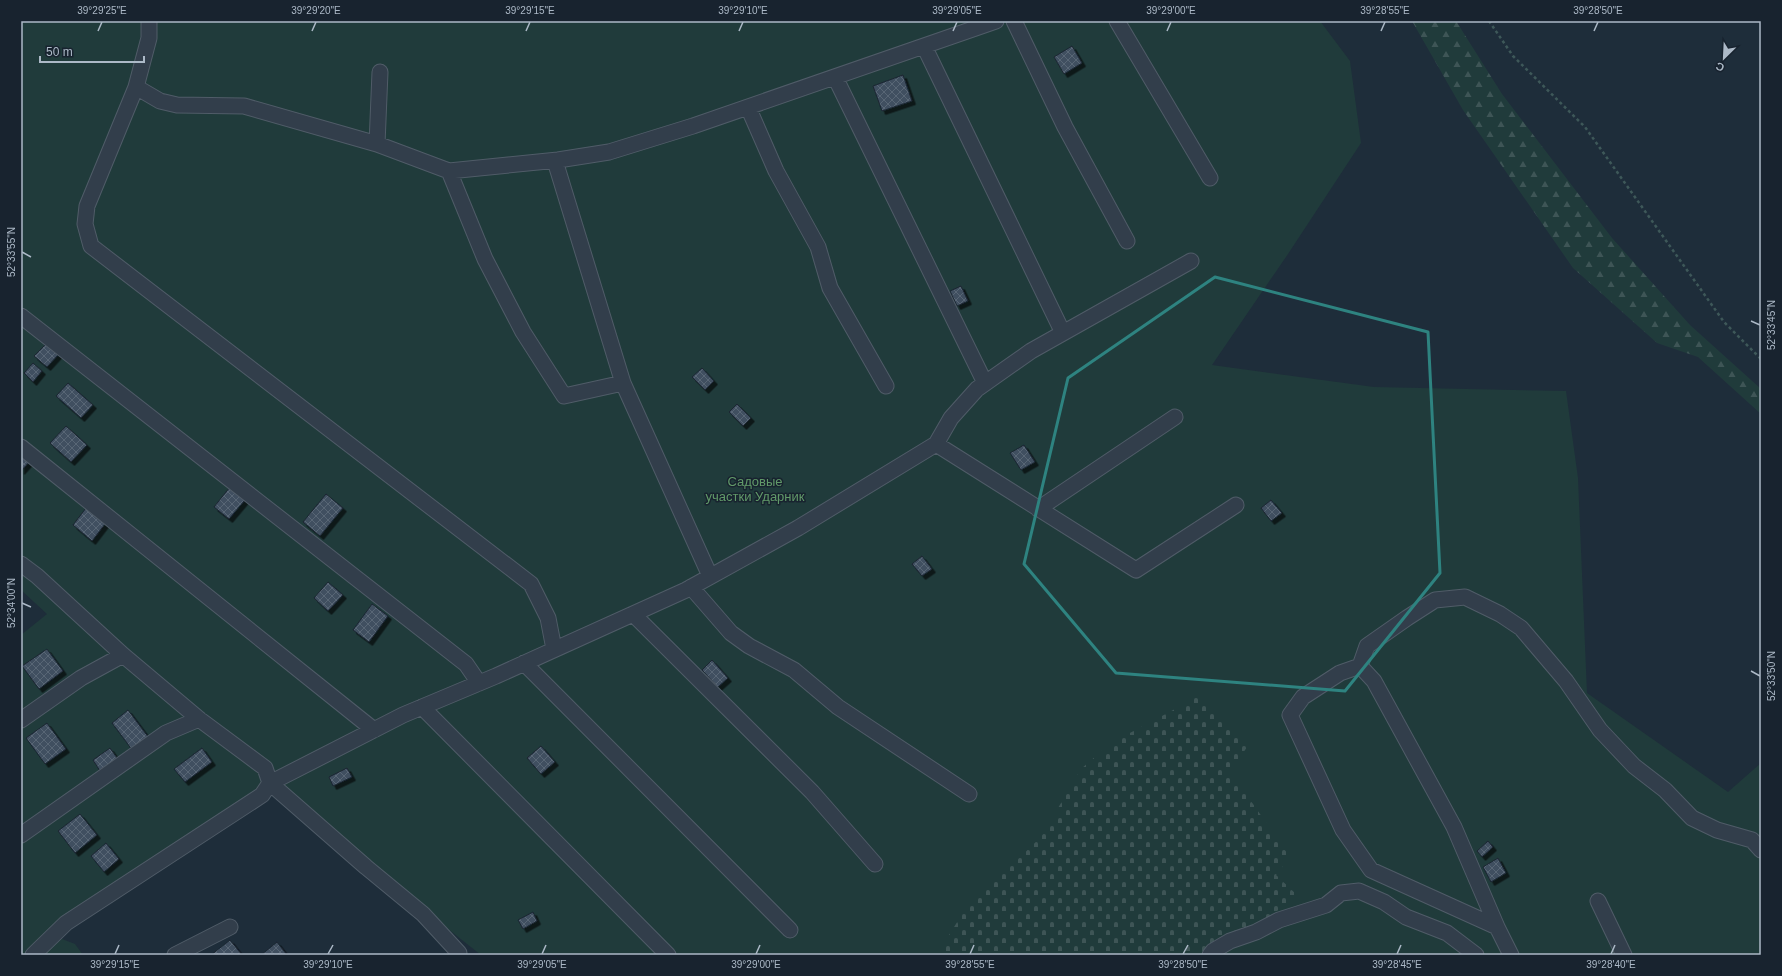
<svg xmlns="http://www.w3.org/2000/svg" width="1782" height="976" font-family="Arial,sans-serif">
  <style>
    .green { fill: #203b3b }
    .forest { fill: url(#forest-firs) }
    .cemetery { fill: url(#cemetery-stones) }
    .building { fill: url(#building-cross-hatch); stroke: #1a2531; filter: url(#shadow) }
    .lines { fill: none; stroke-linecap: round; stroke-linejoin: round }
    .minor-casing { stroke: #505c68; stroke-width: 17 }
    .path { stroke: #3e5859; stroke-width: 2.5; stroke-dasharray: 3 3; stroke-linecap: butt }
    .minor { stroke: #323e4b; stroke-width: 15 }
    .marked { fill: none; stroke: #2e8380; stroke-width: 3; stroke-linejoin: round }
    .ticks { fill: none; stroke: #acb9c7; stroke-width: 1.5 }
    .labels { text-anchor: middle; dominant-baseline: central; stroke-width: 3; stroke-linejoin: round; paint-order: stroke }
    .park-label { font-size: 13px; fill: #619a69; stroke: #18232f }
    .neatline { fill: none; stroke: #acb9c7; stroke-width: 1.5 }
    .ticks-label { font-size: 10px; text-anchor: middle; fill: #acb9c7 }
  </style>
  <defs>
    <pattern id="forest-firs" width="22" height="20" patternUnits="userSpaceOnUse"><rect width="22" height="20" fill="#203b3b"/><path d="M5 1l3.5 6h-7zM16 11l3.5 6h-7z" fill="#3e5556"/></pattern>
    <pattern id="cemetery-stones" width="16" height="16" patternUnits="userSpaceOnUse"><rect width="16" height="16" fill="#203b3b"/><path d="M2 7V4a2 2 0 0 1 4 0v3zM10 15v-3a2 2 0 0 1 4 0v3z" fill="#3e5556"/></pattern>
    <pattern id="building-cross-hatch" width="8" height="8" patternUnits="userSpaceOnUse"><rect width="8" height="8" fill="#3f4f60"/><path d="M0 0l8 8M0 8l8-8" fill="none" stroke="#586675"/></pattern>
    <filter id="shadow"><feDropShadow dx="3.5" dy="3.5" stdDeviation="0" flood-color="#0009"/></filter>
  </defs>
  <rect width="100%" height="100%" fill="#1e2d3a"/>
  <path class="green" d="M 21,21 L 1320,21 L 1350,61 L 1361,143 L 1288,254 L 1212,365 L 1374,387 L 1566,391 L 1578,478 L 1587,693 L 1728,792 L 1761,763 L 1761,955 L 481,955 L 414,902 L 273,783 L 27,955 L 21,955 L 21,635 L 47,614 L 21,590 Z
    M 62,939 L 75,944 L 83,955 L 39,955 Z"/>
  <path class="forest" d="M 1412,21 L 1456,21 L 1502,94 L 1612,238 L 1690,325 L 1761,389 L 1761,414 L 1698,357 L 1657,343 L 1573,268 L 1463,110 Z"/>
  <path class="cemetery" d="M 1195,692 L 1250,743 L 1230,771 L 1290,857 L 1276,875 L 1297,895 L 1263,922 L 1210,944 L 1202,955 L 931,955 L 939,951 L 966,908 L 1041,837 L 1081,769 L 1111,743 L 1177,708 Z"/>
  <path class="building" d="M 1072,46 L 1082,63 L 1064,74 L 1054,57 Z
    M 903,75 L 912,101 L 882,111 L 873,86 Z
    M 961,286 L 968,301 L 957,306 L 950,291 Z
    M 47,343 L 59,354 L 47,367 L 34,356 Z
    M 33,363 L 42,371 L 33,382 L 24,373 Z
    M 702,368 L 714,381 L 705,390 L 692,377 Z
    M 68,383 L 93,405 L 81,418 L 56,396 Z
    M 737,404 L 751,418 L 743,426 L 729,412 Z
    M 66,426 L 87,445 L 71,462 L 50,443 Z
    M 1024,445 L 1035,462 L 1021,470 L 1010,453 Z
    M 21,450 L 31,460 L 21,471 Z
    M 230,487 L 245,500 L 229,519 L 214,507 Z
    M 326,494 L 343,508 L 320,536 L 303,522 Z
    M 1271,500 L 1282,513 L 1271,521 L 1261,508 Z
    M 86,508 L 105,524 L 92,541 L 73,525 Z
    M 922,556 L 932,569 L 922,576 L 912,564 Z
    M 328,582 L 343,595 L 328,611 L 314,598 Z
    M 372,604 L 388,616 L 369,642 L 353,630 Z
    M 47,649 L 63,671 L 39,689 L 22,666 Z
    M 712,660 L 728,678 L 718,687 L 702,670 Z
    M 128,710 L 149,738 L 133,751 L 112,723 Z
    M 47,723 L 66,749 L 45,764 L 26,738 Z
    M 541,746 L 555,762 L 541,774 L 527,758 Z
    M 110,748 L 117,758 L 100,771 L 93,760 Z
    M 202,748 L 212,762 L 185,782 L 174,769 Z
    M 347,768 L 352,777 L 333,786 L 329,777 Z
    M 80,814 L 97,835 L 75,853 L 58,831 Z
    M 1488,841 L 1493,847 L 1482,857 L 1477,851 Z
    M 106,843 L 119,859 L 104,872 L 91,856 Z
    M 1498,858 L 1506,873 L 1491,882 L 1483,867 Z
    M 533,912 L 537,921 L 523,929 L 518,920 Z
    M 230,940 L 242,955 L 211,955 Z
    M 277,942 L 287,955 L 261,955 Z"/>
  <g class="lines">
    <g class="minor-casing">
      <path id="minor" d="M 149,21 L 149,38 L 136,87 L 87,206 L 85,224 L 91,246 L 531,584 L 548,618 L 554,649
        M 1014,21 L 1065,127 L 1127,241
        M 1117,21 L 1210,178
        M 924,46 L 1063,333
        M 835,77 L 985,383
        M 136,87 L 160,101 L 177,105 L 244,106 L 377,144 L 449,171 L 558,160 L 609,152 L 693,126 L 996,21
        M 748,107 L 776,171 L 818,247 L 830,288 L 886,386
        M 377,144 L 380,72
        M 555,161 L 623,383 L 710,576
        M 449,171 L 485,259 L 523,332 L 564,396 L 623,383
        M 21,316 L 466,664 L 479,683
        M 936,444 L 951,418 L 977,389 L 1031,351 L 1191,261
        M 21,447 L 374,730
        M 1038,509 L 1175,417
        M 21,564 L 37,576 L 123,655 L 199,719 L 265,768 L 270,783 L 403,715 L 496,676 L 686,590 L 798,528 L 936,444 L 1136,570 L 1236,505
        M 691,587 L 731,633 L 749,646 L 794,670 L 838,707 L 969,794
        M 633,614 L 812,792 L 875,864
        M 524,663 L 790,930
        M 1360,666 L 1374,681 L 1454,827 L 1497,927
        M 422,707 L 668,955
        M 21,720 L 81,678 L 123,655
        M 21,835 L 166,733 L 199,719
        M 1598,901 L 1624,955
        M 33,955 L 66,923 L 262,795 L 270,783 L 366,867 L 423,914 L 459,953
        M 175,955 L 230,927
        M 1210,955 L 1213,951 L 1230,941 L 1256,932 L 1279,920 L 1326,905 L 1341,893 L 1359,891 L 1384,902 L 1406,917 L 1447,933 L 1476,955
        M 1511,955 L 1497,927 L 1371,870 L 1343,830 L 1290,715 L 1303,697 L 1340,673 L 1360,666 L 1367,646 L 1407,618 L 1435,600 L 1465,597 L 1500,614 L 1521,628 L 1566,681 L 1600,730 L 1634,766 L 1665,790 L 1692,818 L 1717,830 L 1752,840 L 1761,850"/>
    </g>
    <path class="path" d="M 1489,21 L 1513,56 L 1585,127 L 1724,322 L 1761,359"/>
    <use href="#minor" class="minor"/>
  </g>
  <path class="marked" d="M 1215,277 L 1428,332 L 1440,573 L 1345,691 L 1116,673 L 1024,564 L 1068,378 Z"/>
  <path class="ticks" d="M 98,31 L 102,22M 312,31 L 316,22M 526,31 L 530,22M 739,31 L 743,22M 953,31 L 957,22M 1167,31 L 1171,22M 1381,31 L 1385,22M 1594,31 L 1598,22M 22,252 L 31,257M 1751,321 L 1760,325M 22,603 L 31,607M 1751,671 L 1760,676M 115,954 L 119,945M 328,954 L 333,945M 542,954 L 546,945M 756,954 L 760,945M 970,954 L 974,945M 1183,954 L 1188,945M 1397,954 L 1401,945M 1611,954 L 1615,945"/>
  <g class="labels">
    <g class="park-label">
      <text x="755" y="481">Садовые<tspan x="755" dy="15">участки Ударник</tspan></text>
    </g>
  </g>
  <rect width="1782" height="976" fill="none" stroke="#18232f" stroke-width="44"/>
  <g transform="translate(1724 58) rotate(204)" stroke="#18232f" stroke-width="3" paint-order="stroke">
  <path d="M0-3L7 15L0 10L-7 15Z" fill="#acb9c7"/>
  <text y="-6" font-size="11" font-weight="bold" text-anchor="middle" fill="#acb9c7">С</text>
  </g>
  <path d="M40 56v6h104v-6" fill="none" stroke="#acb9c7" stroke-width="2"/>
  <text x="46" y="56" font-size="12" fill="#acb9c7" stroke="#18232f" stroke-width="3" paint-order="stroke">50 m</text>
  <rect x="22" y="22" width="1738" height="932" class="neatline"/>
  <g class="ticks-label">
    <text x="102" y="14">39°29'25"E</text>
    <text x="316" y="14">39°29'20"E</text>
    <text x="530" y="14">39°29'15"E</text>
    <text x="743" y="14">39°29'10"E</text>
    <text x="957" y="14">39°29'05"E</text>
    <text x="1171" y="14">39°29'00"E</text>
    <text x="1385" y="14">39°28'55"E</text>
    <text x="1598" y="14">39°28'50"E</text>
    <text transform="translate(11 252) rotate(-90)" y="4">52°33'55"N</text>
    <text transform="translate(1771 325) rotate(-90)" y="4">52°33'45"N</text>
    <text transform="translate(11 603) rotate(-90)" y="4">52°34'00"N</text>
    <text transform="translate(1771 676) rotate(-90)" y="4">52°33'50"N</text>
    <text x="115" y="968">39°29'15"E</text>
    <text x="328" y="968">39°29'10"E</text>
    <text x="542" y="968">39°29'05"E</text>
    <text x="756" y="968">39°29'00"E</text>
    <text x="970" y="968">39°28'55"E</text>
    <text x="1183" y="968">39°28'50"E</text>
    <text x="1397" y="968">39°28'45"E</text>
    <text x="1611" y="968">39°28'40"E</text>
  </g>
</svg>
